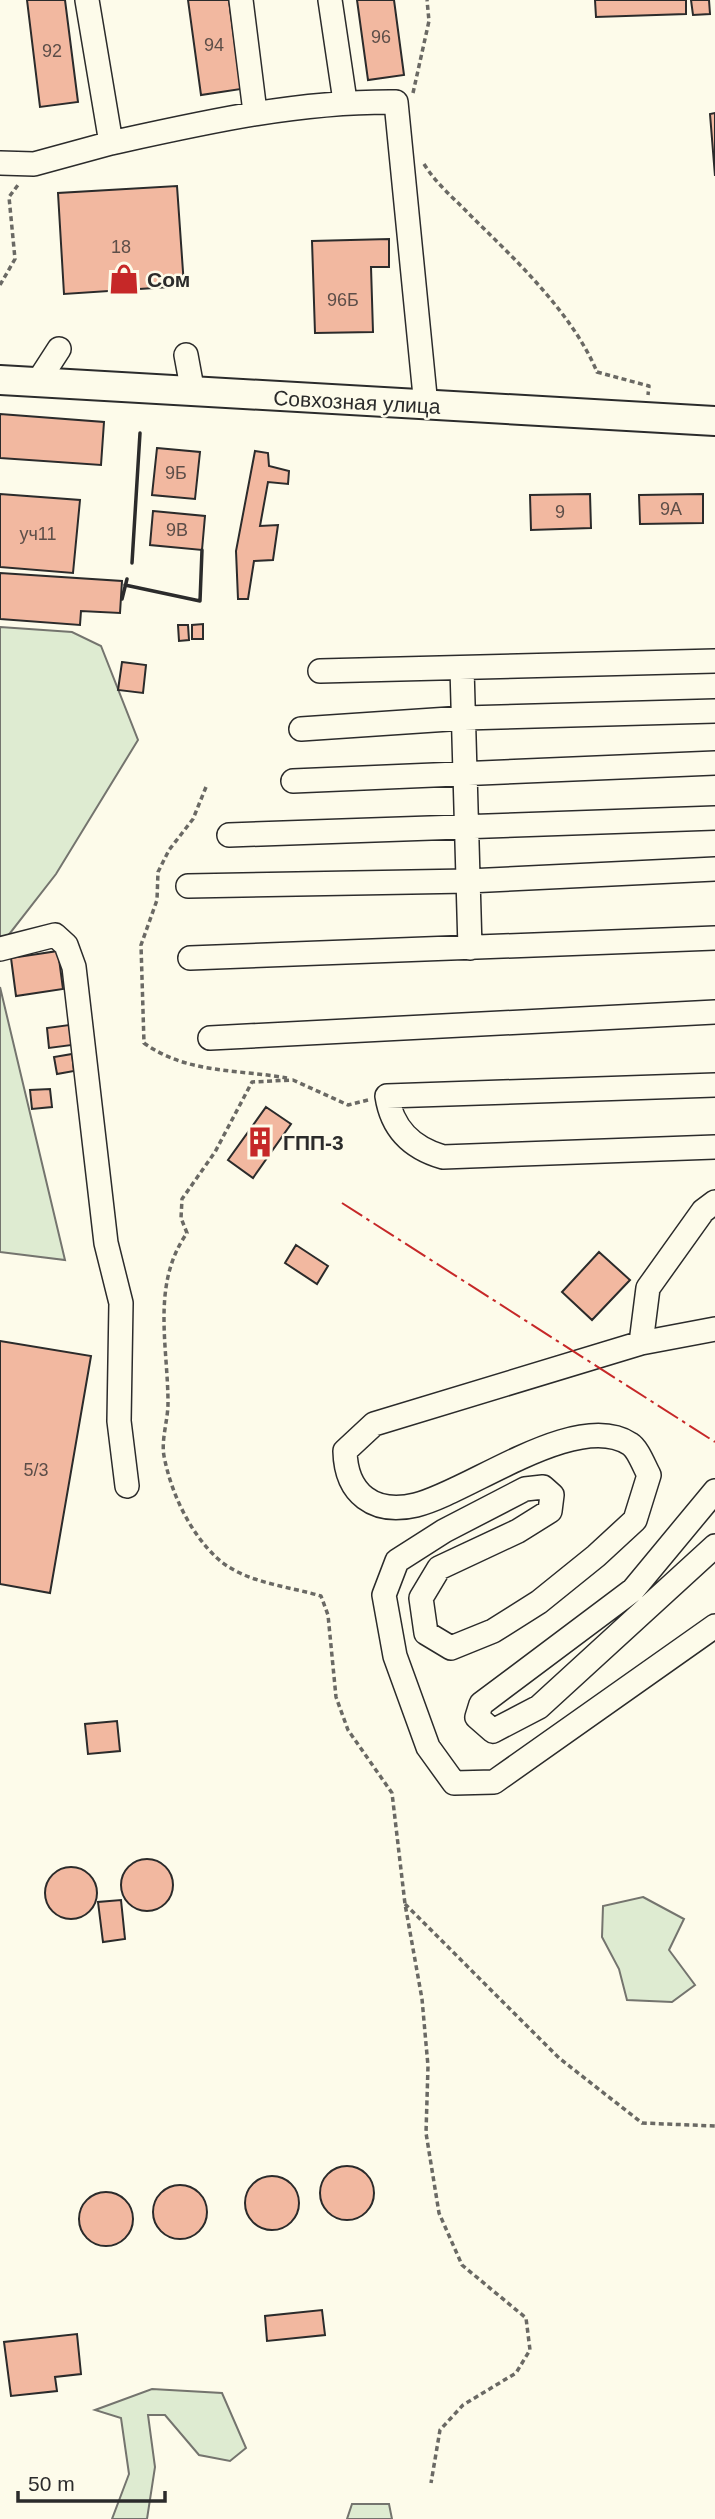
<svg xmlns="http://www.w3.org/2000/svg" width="715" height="2519" font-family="Helvetica,sans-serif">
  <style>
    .green { fill: #deebd1; stroke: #74746e; stroke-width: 2 }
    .building { fill: #f2b8a0; stroke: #2b2b2b; stroke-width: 2 }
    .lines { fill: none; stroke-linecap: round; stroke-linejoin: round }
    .minor-casing { stroke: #2b2b2b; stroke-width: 26 }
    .major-casing { stroke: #2b2b2b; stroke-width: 32 }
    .path { stroke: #6a6964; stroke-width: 3.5; stroke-dasharray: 5 3.5; stroke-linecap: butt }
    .minor { stroke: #fdfbea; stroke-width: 23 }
    .major { stroke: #fdfbea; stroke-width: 28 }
    .wall { stroke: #2b2b2b; stroke-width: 3.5 }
    .power { stroke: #c62828; stroke-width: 2; stroke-dasharray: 24 5 3.5 5; stroke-linecap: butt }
    .labels { text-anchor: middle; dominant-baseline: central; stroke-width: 5; stroke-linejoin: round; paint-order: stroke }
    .number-label { font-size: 18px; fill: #5d4e48 }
    .poi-label { font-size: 21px; font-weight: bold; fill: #2b2b2b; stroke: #fdfbea; text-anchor: start }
    .street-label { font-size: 21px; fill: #2b2b2b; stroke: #fdfbea }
  </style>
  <rect width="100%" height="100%" fill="#fdfbea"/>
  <path class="green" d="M 0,627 L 72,632 L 101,646 L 138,740 L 56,874 L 0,946 Z
    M 0,987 L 65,1260 L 0,1252 Z
    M 643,1897 L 684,1919 L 669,1950 L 695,1985 L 672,2002 L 627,2000 L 619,1969 L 602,1937 L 603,1906 Z
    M 152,2389 L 222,2393 L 246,2448 L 230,2461 L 199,2455 L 165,2415 L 148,2415 L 155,2467 L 147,2519 L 112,2519 L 129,2474 L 121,2418 L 95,2410 Z
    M 352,2504 L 389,2504 L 392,2519 L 347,2519 Z"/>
  <path class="building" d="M 27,0 L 65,0 L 78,102 L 40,107 Z
    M 188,0 L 229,0 L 241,89 L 201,95 Z
    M 357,0 L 394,0 L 404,75 L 368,80 Z
    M 595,0 L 686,0 L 686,14 L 596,17 Z
    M 691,0 L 709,0 L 710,14 L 693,15 Z
    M 715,113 L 715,176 L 710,114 Z
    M 177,186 L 184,286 L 64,294 L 58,193 Z
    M 389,239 L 389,267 L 371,267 L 373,332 L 315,333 L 312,241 Z
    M 0,414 L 104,422 L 101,465 L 0,458 Z
    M 157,448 L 200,452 L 195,499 L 152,495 Z
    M 255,451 L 268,453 L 269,466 L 289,471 L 288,484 L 268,482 L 260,526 L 278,525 L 273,560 L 254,561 L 248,599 L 238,599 L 236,551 Z
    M 0,494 L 80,500 L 73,573 L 0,567 Z
    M 590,494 L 591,528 L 531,530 L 530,495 Z
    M 703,494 L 703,523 L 640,524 L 639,495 Z
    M 153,511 L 205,516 L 202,550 L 150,545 Z
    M 0,573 L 122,581 L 120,613 L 81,611 L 80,625 L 0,619 Z
    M 203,624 L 203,639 L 192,639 L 192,625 Z
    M 178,625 L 188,625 L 189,640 L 179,641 Z
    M 122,662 L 146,665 L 143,693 L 118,690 Z
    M 58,951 L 63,989 L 16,996 L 11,958 Z
    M 69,1025 L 72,1045 L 49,1048 L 47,1028 Z
    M 72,1054 L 74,1071 L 57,1074 L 54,1057 Z
    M 50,1089 L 52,1107 L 32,1109 L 30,1090 Z
    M 266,1107 L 291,1124 L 253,1178 L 228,1160 Z
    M 296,1245 L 328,1266 L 317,1284 L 285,1263 Z
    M 599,1252 L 630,1280 L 592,1320 L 562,1292 Z
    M 0,1341 L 91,1356 L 50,1593 L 0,1584 Z
    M 117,1721 L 120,1751 L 88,1754 L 85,1724 Z
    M121 1885a26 26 0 1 1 52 0a26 26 0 1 1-52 0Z
    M45 1893a26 26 0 1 1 52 0a26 26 0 1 1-52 0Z
    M 121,1900 L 125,1939 L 103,1942 L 98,1902 Z
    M320 2193a27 27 0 1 1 54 0a27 27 0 1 1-54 0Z
    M245 2203a27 27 0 1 1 54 0a27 27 0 1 1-54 0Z
    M153 2212a27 27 0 1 1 54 0a27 27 0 1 1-54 0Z
    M79 2219a27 27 0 1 1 54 0a27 27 0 1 1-54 0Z
    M 322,2310 L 325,2335 L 267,2341 L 265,2316 Z
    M 77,2334 L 81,2374 L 55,2377 L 57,2391 L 11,2396 L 4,2342 Z"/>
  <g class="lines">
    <g class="minor-casing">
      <path id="minor" d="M 87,0 L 111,143 C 206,122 298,101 396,102 L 426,406
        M 241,0 L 255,112
        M 330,0 L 345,101
        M 0,163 L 34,164 L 111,143
        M 186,355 L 193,393
        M 37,383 L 59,349
        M 462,668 L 470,948
        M 320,671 L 715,661
        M 301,729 L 464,718 L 715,711
        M 293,781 L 715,763
        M 229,835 L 715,818
        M 188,886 L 468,881 L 715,869
        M 0,949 L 55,935 L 66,945 L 74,967 L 106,1243 L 121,1303 L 119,1421 L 127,1486
        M 190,958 L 715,938
        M 210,1038 L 715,1012
        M 715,1085 L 387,1096 C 392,1129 412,1148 443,1157 L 715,1147
        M 715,1329 L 641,1343 L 374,1424 L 345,1451 C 346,1494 374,1515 416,1505 C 469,1492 577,1409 630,1444 C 638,1449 644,1466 649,1475 L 635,1520 L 596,1556 L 539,1602 L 493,1631 L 451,1648 L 426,1633 L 421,1598 L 439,1568 L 518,1531 L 550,1511 L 552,1495 L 543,1487 L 525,1489 L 444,1531 L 397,1561 L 384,1595 L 395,1656 L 428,1747 L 454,1783 L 494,1782 L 715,1626
        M 641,1343 L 648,1288 L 703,1211 L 715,1202
        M 715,1491 L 633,1590 L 481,1704 L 477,1717 L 493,1731 L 539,1707 L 715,1546"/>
    </g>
    <g class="major-casing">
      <path id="major" d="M 0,380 L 715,421"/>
    </g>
    <path class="path" d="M 413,93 L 429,21 L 427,0
      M 424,164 C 437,185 454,198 471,216 C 515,259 573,314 597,372 L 649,386 L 648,395
      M 0,285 L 15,259 L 9,197 L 18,185
      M 206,787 L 193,819 L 169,850 L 158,872 L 157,900 L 141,945 L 144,1043 C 187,1074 237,1069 287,1078
      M 368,1100 L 348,1105 L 293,1080 L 252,1082 L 215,1152 L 182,1199 L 181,1218 L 187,1233 C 151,1284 168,1346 168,1403 C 168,1420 161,1440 164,1456 C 171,1493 190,1533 217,1558 C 244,1583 288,1586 321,1596 L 328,1615 L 336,1697 L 348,1730 L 392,1793 L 405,1904 L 422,1999 L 428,2066 L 426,2133 L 439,2213 L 462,2265 L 526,2318 L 530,2350 L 516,2373 L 463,2405 L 440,2430 L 431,2483
      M 405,1904 L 559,2058 L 642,2123 L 715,2126"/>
    <use href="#minor" class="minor"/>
    <use href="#major" class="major"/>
    <path class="wall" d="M 132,563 L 140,433
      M 125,585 L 200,601 L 202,550
      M 122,599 L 127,579"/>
    <path class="power" d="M 342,1203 L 715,1442"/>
  </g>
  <defs>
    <g id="shop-bare" transform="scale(2.415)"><path d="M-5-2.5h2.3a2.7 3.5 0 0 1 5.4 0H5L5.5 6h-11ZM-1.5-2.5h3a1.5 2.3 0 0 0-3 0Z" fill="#c62828" stroke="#fdfbea" stroke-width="2.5" paint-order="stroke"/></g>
    <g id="building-bare" transform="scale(2.415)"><path d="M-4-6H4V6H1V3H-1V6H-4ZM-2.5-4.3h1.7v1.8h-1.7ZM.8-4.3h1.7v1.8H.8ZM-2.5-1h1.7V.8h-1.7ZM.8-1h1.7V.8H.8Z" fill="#c62828" stroke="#fdfbea" stroke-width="2.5" paint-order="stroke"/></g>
  </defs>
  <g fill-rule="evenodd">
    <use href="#shop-bare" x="124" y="279"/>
    <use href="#building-bare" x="260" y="1142"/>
  </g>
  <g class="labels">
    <g class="number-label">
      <text x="381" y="37">96</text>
      <text x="214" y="45">94</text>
      <text x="52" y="51">92</text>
      <text x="121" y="247">18</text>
      <text x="343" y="300">96Б</text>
      <text x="176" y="473">9Б</text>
      <text x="671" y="509">9А</text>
      <text x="560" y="512">9</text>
      <text x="177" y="530">9В</text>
      <text x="38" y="534">уч11</text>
      <text x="36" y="1470">5/3</text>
    </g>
    <g class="poi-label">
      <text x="147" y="279">Сом</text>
      <text x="283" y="1142">ГПП-3</text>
    </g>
    <g class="street-label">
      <text transform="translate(357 402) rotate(3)">Совхозная улица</text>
    </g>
  </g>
  <path d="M18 2491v10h147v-10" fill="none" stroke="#2b2b2b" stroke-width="3.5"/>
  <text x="28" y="2491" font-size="21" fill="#2b2b2b" stroke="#fdfbea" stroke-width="5" paint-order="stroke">50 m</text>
</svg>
